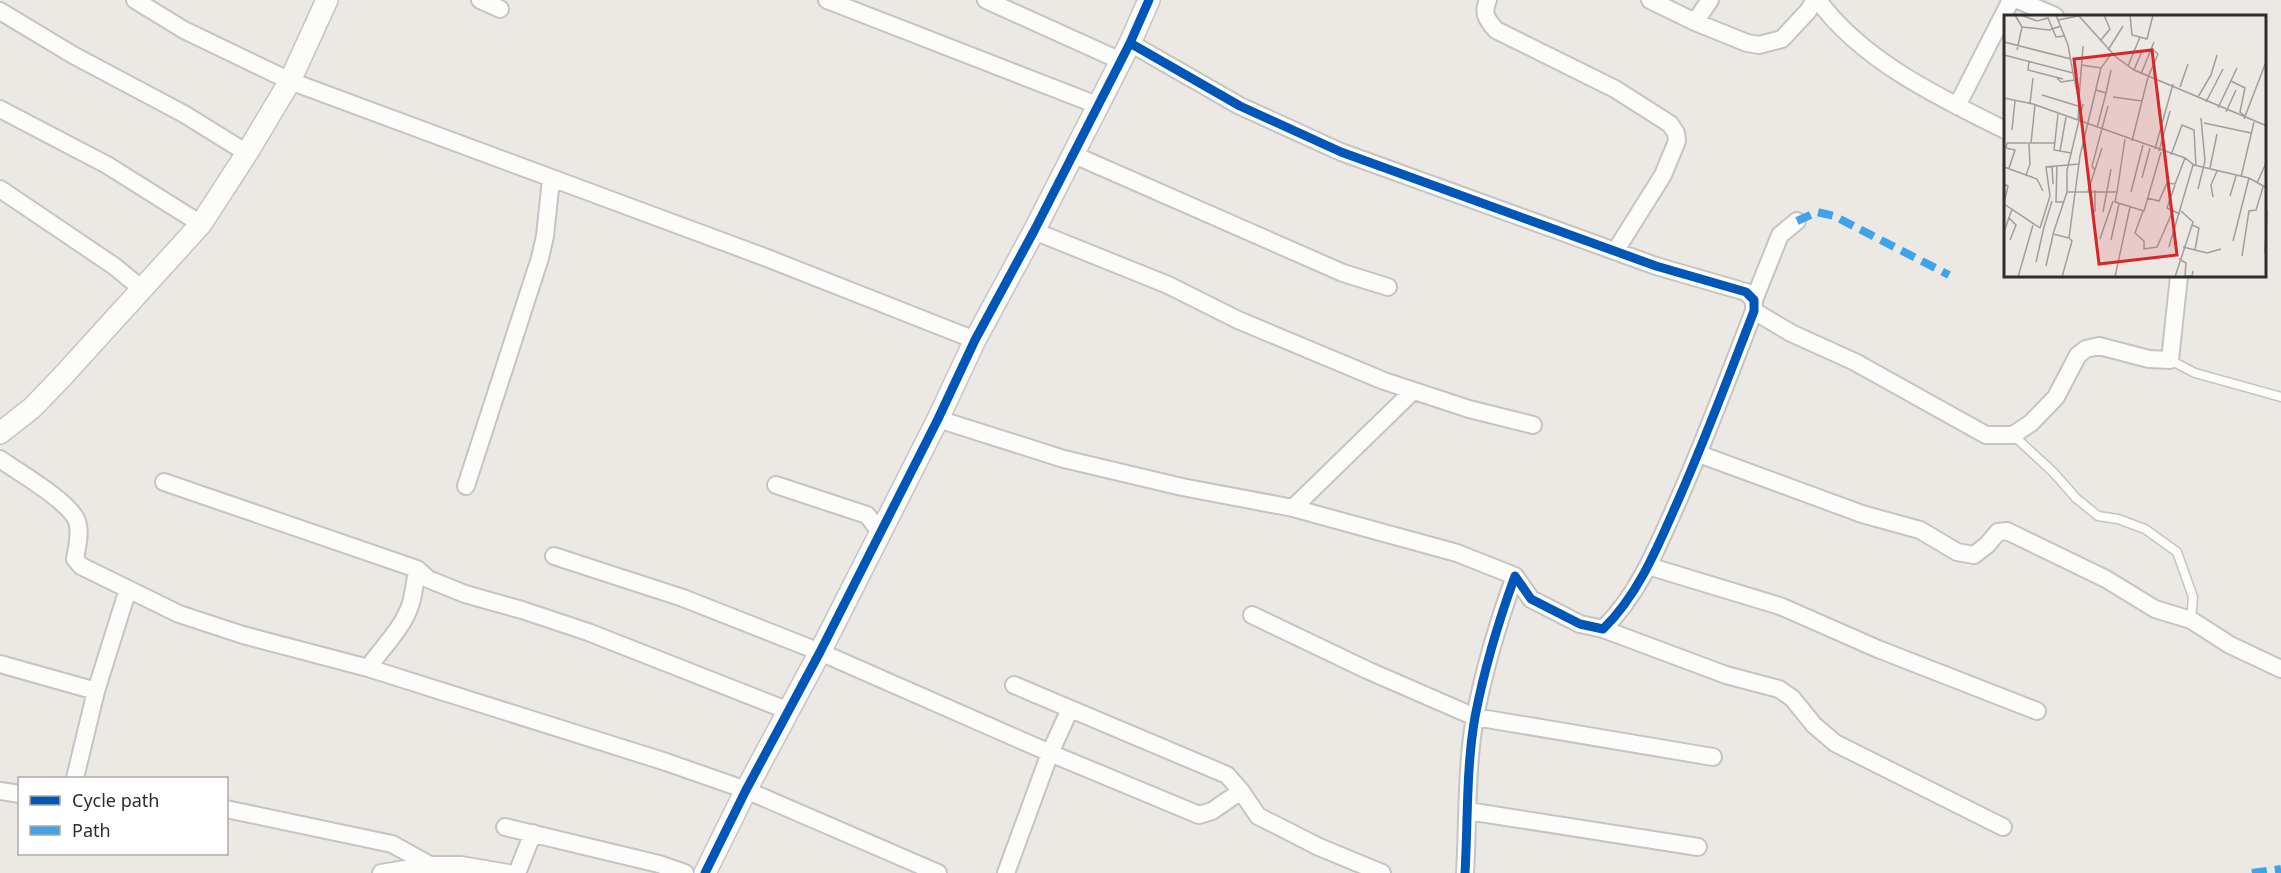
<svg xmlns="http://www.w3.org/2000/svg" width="2281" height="873" font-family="'Noto Sans',sans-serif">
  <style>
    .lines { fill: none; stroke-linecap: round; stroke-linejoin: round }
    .service-casing { stroke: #c5c4c5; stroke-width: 11 }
    .minor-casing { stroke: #c5c4c5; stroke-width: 20 }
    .tertiary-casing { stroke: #c5c4c5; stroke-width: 24 }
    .service { stroke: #fcfcfb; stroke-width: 8 }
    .minor { stroke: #fcfcfb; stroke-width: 16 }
    .tertiary { stroke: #fcfcfb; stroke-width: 21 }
    .quiet { stroke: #3ea3eb; stroke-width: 8; stroke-dasharray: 15 8; stroke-linecap: butt }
    .cycleway-casing { stroke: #fff; stroke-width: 13 }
    .cycleway { stroke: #0057b8; stroke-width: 9 }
    .inset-road { fill: none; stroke: #a09e9b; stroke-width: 1.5 }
    .view { fill: #d62828; fill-opacity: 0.15; stroke: #d62828; stroke-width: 3 }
    .inset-edge { fill: none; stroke: #2e2e2e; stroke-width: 3 }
  </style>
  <rect width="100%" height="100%" fill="#ece8e4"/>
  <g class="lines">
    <g class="service-casing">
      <path id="service" d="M 2170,360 L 2195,373 L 2281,397
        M 2013,435 L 2053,472 L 2076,498 L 2098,516 L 2118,519 L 2145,529 L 2177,552 L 2193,597 L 2191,620"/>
    </g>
    <g class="minor-casing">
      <path id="minor" d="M 135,0 L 184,30 L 290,81 L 767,258 L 975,340
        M 480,0 L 500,9
        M 827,0 L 1097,105
        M 986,0 L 1121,61
        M 1488,0 C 1482,13 1487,20 1496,30 L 1615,89 L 1670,124 L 1676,133 L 1677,141 L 1663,175 L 1616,250
        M 1650,0 L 1695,22 L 1747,43 L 1759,45 L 1782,39 L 1808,11 L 1815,0
        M 1818,0 C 1861,60 1940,98 2005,130
        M 2018,0 L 2055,16
        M 0,11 L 73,55 L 184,114 L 247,153
        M 1695,22 L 1710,0
        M 1130,43 L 1240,106 L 1341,152 L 1656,266 L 1746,292 L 1754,300 L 1754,311 C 1728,378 1703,446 1673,512 C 1655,553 1636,597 1603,629 L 1580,624 L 1531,599 L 1515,576 C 1499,620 1484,670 1475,717 C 1466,768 1468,822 1465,873
        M 1957,106 L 2011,0
        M 0,109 L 107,165 L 201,224
        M 1072,154 L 1343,273 L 1388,287
        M 0,189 L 114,266 L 142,289
        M 1034,231 L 1168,285 L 1238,320 L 1384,381 L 1469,409 L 1533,425
        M 1754,300 L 1780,235 L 1797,221
        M 1754,311 L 1791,333 L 1855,362 L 1986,435 L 2013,435 L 2031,423 L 2056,397 L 2078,355 L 2086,349 L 2099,346 L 2149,359 L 2170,360 L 2179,276
        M 938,419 L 1064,459 L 1182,487 L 1293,508 L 1457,553 L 1515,576
        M 1699,454 L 1862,514 L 1920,530 L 1957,552 L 1974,555 L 1987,545 L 1998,532 L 2007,531 L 2106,579 L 2155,609 L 2191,620 L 2230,645 L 2281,669
        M 0,459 C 18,472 69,501 77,521 C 81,532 77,547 75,559 L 81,566 L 128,589 L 96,691 L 75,778
        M 164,482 L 417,569 C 415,581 414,595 410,606 C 402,629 382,648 368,668
        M 776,485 L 867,515 L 880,532
        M 466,486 L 540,258 L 545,236 L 551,179
        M 1293,508 L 1413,391
        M 554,556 L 683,598 L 820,652 L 1050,753 L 1199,815 L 1212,811 L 1241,791
        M 1648,566 L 1780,606 L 1878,649 L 2037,711
        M 417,569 L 428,579 L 465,594 L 522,610 L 588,632 L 789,711
        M 128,589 L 179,614 L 243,635 L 368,668 L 666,762 L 746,790 L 938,873
        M 1252,615 L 1367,670 L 1475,717 L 1713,757
        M 1603,629 L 1726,675 L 1779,689 L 1792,698 L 1814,725 L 1835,743 L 2003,827
        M 0,664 L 96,691
        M 1014,685 L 1227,775 L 1241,791 L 1258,816 L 1319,847 L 1382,873
        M 0,791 L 20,794
        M 226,809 L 392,844 L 430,865
        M 1468,811 L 1698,847
        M 505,827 L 659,864 L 685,873
        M 381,873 L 430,865 L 461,865 L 508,873
        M 517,873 L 533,833
        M 1006,873 L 1050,753 L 1070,709"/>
    </g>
    <g class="tertiary-casing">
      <path id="tertiary" d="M 0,433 L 32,408 L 61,378 L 201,224 L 247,153 L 290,81 L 327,0
        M 705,873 L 746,790 L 820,652 L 938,419 L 975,340 L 1034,231 L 1130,43 L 1149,0"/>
    </g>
    <use href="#service" class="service"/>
    <use href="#minor" class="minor"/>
    <use href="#tertiary" class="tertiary"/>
    <path class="quiet" d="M 1797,221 L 1817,212 L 1834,216 L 1949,275
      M 2252,873 L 2281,869"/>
    <g class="cycleway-casing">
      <path id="cycleway" d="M 1130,43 L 1240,106 L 1341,152 L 1656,266 L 1746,292 L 1754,300 L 1754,311 C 1728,378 1703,446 1673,512 C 1655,553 1636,597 1603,629 L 1580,624 L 1531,599 L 1515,576 C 1499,620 1484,670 1475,717 C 1466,768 1468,822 1465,873
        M 705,873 L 746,790 L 820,652 L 938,419 L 975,340 L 1034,231 L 1130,43 L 1149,0"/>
    </g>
    <use href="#cycleway" class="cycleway"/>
  </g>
  <g transform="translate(2004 15)">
    <rect width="262" height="262" fill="#ece8e4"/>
    <path class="inset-road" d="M 11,0 L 18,12 L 45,15 L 57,11M 17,0 L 33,6 L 44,3 L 52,22 L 61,21M 74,0 L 112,42 L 130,55 L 263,111M 126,0 L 128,20 L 143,24 L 149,0M 54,5 L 74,1M 96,26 L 106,14 L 100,0M 0,27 L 67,44M 13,35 L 18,12M 104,35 L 119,11M 0,40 L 69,58 L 64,30 L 52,0M 25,46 L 24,55 L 59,64M 77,50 L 97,53 L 108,38M 124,51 L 136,22M 130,55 L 138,36M 69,58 L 75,86 L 74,106M 137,59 L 150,27M 53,63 L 57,67 L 70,65M 227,66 L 241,73 L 236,97 L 241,101M 176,72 L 184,49M 92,75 L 102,78 L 107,55M 38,80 L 74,91M 109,82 L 138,86M 194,82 L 207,60 L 213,40M 0,83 L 29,89 L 181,143 L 190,150 L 245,163 L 263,173M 75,83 L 79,31M 202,87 L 219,54M 26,88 L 29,63M 79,89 L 63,155 L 63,177 L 113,177 L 111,187 L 140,196 L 157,137M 214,93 L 233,53M 222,97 L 232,75M 54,99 L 50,135 L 56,136M 62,102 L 56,136 L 67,138M 240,104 L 262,47M 200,108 L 247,118M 93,113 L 102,78M 8,115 L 11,86M 128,126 L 144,62 L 154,39 L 148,34M 27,128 L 31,90M 2,133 L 3,128 L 51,128M 2,133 L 11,135 L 5,153M 151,134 L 169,69M 155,136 L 166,96M 167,140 L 178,110 L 190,115 L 192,151M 53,150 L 52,187 L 59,187M 48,151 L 49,169M 0,152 L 33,164 L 39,176M 206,153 L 213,119M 91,155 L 88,151 L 104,91M 22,160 L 26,149 L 25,129M 237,162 L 250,107M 138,163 L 146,133M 253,168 L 263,146M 0,169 L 4,171 L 0,188M 171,170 L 163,193 L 176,199M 194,174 L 201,146 L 197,103M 84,176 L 98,133M 63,177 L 49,219 L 65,223M 113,177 L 121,124M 127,177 L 139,130M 226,181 L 232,161M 209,182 L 207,170 L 213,156M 143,183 L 155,186 L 163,168 L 171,169 L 181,143M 0,189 L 36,213M 139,196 L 131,218 L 140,226 L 140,234 L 153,232 L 168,198M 91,197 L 91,175M 99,197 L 107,154M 5,203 L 12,210 L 6,225M 188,210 L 195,213 L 191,235M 40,212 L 48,186M 36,213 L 46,181 L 42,152 L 75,149M 0,217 L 8,194M 96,224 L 109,186M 107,225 L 115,189M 229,226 L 245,163M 165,232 L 189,150M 179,232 L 203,238 L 217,234M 261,238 L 263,196M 238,241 L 245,196 L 252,195 L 259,172M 175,244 L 182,248 L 181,261 L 188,261 L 189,256M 32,247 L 40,212M 42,251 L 49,220M 14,262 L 29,210M 58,262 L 68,226 L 65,223 L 76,141 L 97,53M 111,262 L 126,192M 171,262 L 189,207 L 177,196"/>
    <path class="view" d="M 148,35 L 173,240 L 95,249 L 70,44 Z"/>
    <rect width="262" height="262" class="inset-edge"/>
  </g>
  <rect x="18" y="777" width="210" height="78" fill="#ffffff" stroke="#ababab" stroke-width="1.5"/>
  <rect x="30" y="796" width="30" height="9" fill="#0057b8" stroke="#ababab" stroke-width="1.5"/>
  <text x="72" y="807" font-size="18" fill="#2e2e2e">Cycle path</text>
  <rect x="30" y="826" width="30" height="9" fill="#3ea3eb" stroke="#ababab" stroke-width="1.5"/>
  <text x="72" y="837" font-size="18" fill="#2e2e2e">Path</text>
</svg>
